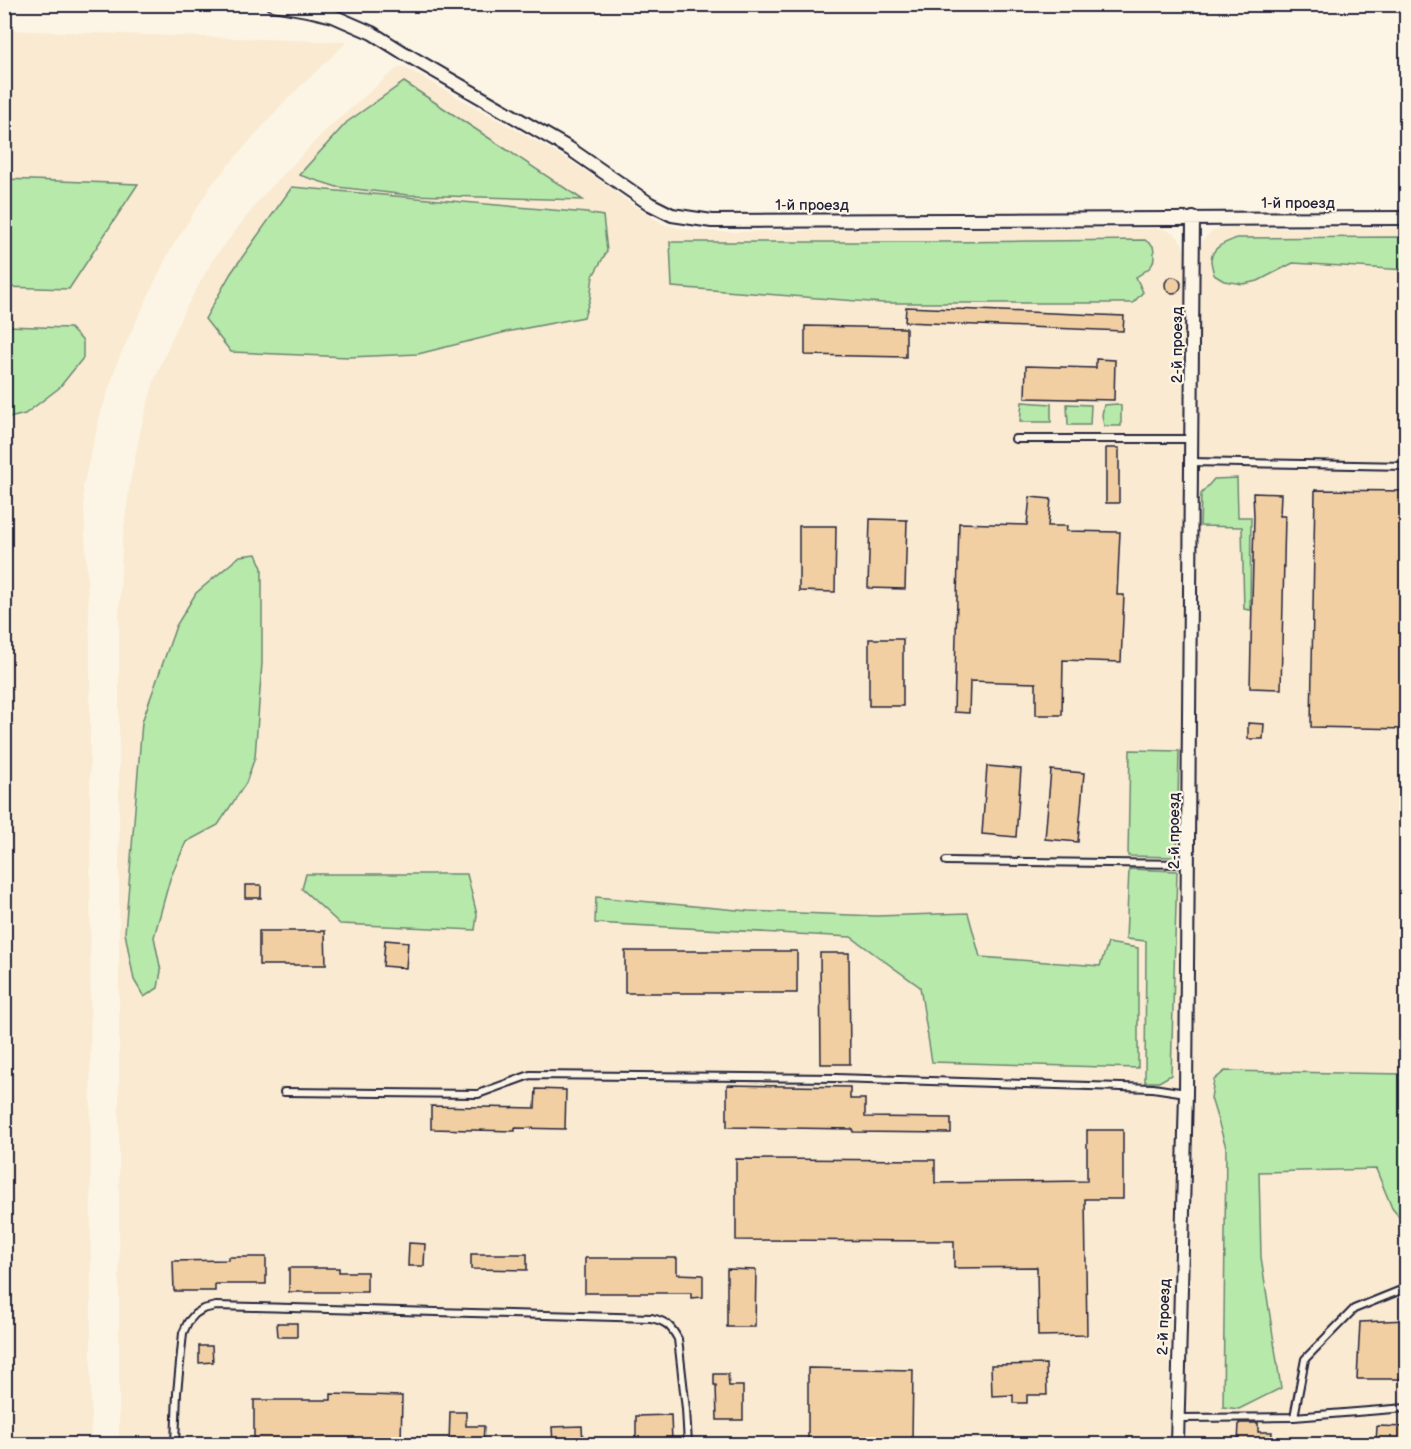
<svg xmlns="http://www.w3.org/2000/svg" width="1411" height="1449" font-family="'Balsamiq Sans',sans-serif">
  <style>
    .built { fill: #f9ead1 }
    .green { fill: #b6e9aa; stroke: #6c8672; stroke-width: 1.5 }
    .building { fill: #f1cfa2; stroke: #22223b; stroke-width: 1.5 }
    .lines { fill: none; stroke-linecap: round; stroke-linejoin: round }
    .service-casing { stroke: #22223b; stroke-width: 10 }
    .minor-casing { stroke: #22223b; stroke-width: 16 }
    .service { stroke: #fcf5e5; stroke-width: 6 }
    .minor { stroke: #fcf5e5; stroke-width: 12 }
    .labels { text-anchor: middle; dominant-baseline: central; stroke-width: 4.5; stroke-linejoin: round; paint-order: stroke }
    .street-label { font-size: 15px; fill: #22223b; stroke: #fcf5e5 }
  </style>
  <rect width="100%" height="100%" fill="#fcf5e5"/>
  <filter id="ink" filterUnits="userSpaceOnUse"><feTurbulence type="fractalNoise" baseFrequency=".0167" numOctaves="2"/><feDisplacementMap in="SourceGraphic" scale="12" xChannelSelector="R" yChannelSelector="G"/><feConvolveMatrix kernelMatrix="1 2 1 2 8 2 1 2 1" color-interpolation-filters="sRGB"/></filter>
  <g filter="url(#ink)">
    <path class="built" d="M 5,30 L 347,42 L 285,101 L 212,184 L 169,252 L 118,360 L 100,416 L 83,486 L 90,642 L 91,1444 L 5,1444 Z
      M 403,67 L 417,74 L 567,159 L 596,178 L 633,205 L 663,224 L 692,231 L 729,232 L 916,229 L 1162,229 L 1174,233 L 1182,243 L 1185,251 L 1185,671 L 1180,1060 L 1169,1393 L 1169,1444 L 119,1444 L 119,621 L 122,544 L 130,482 L 141,428 L 154,381 L 182,315 L 212,261 L 261,198 L 326,130 L 396,69 Z
      M 1221,228 L 1406,228 L 1406,1444 L 1187,1444 L 1186,1399 L 1194,1062 L 1197,493 L 1200,250 L 1203,240 L 1211,232 Z"/>
    <path class="green" d="M 404,82 L 583,200 L 408,195 L 337,187 L 299,175 L 347,122 Z
      M 5,179 L 138,184 L 69,289 L 5,287 Z
      M 292,187 L 587,213 L 603,216 L 607,251 L 593,276 L 590,299 L 584,317 L 506,332 L 418,354 L 349,357 L 231,352 L 205,319 L 231,273 Z
      M 1406,237 L 1406,270 L 1293,263 L 1258,281 L 1243,284 L 1224,281 L 1214,275 C 1213,270 1211,264 1211,260 C 1212,246 1227,242 1237,238 Z
      M 1145,240 L 1153,246 C 1157,265 1151,268 1136,277 L 1143,292 L 1133,303 L 883,303 L 672,287 L 670,242 L 942,242 Z
      M 5,326 L 70,328 L 83,341 L 83,358 L 59,388 L 25,414 L 5,419 Z
      M 1022,402 L 1051,404 L 1051,422 L 1020,422 Z
      M 1067,404 L 1091,405 L 1090,425 L 1068,425 Z
      M 1117,404 L 1121,406 L 1121,426 L 1104,426 L 1102,415 L 1104,405 Z
      M 1237,478 L 1238,517 L 1251,517 L 1250,610 L 1244,609 L 1242,527 L 1200,526 L 1201,494 L 1214,479 Z
      M 256,554 L 262,568 L 262,663 L 255,757 L 246,783 L 218,825 L 186,842 L 170,879 L 154,937 L 161,971 L 158,988 L 144,997 L 134,980 L 125,933 L 142,722 L 176,626 L 196,593 L 240,556 Z
      M 1130,750 L 1179,751 L 1177,857 L 1128,856 Z
      M 1129,869 L 1177,871 L 1171,1075 L 1159,1082 L 1145,1082 L 1146,941 L 1126,939 Z
      M 306,874 L 467,874 L 477,915 L 475,930 L 340,924 L 302,889 Z
      M 596,897 L 748,911 L 876,916 L 968,913 L 980,957 L 1100,966 L 1108,943 L 1138,948 L 1138,1068 L 932,1062 L 920,987 L 851,937 L 595,923 Z
      M 1225,1071 L 1406,1074 L 1406,1221 L 1404,1223 L 1392,1208 L 1376,1169 L 1259,1172 L 1261,1257 L 1281,1388 L 1239,1409 L 1223,1407 L 1226,1147 L 1211,1098 L 1214,1080 Z"/>
    <path class="building" d="M1165 285a8 8 0 1 1 16 0a8 8 0 1 1-16 0Z
      M 906,307 L 1124,316 L 1123,331 L 905,322 Z
      M 805,326 L 906,328 L 906,357 L 805,355 Z
      M 1096,359 L 1115,360 L 1114,400 L 1025,398 L 1026,366 L 1096,368 Z
      M 1106,448 L 1119,448 L 1119,503 L 1106,503 Z
      M 1315,490 L 1407,491 L 1407,729 L 1311,727 Z
      M 1253,493 L 1281,494 L 1280,516 L 1285,516 L 1281,689 L 1250,688 L 1254,516 Z
      M 1030,497 L 1051,499 L 1048,526 L 1067,526 L 1066,531 L 1120,532 L 1117,595 L 1124,595 L 1121,662 L 1063,660 L 1062,715 L 1036,715 L 1036,683 L 970,681 L 969,713 L 954,712 L 959,523 L 1027,525 Z
      M 870,519 L 907,520 L 905,589 L 868,588 Z
      M 799,526 L 836,526 L 835,592 L 799,591 Z
      M 869,639 L 903,639 L 903,706 L 869,706 Z
      M 1248,723 L 1264,724 L 1263,739 L 1248,739 Z
      M 987,766 L 1021,769 L 1016,837 L 982,834 Z
      M 1051,770 L 1084,773 L 1078,842 L 1045,839 Z
      M 245,885 L 261,885 L 261,898 L 245,898 Z
      M 259,931 L 325,931 L 326,965 L 259,965 Z
      M 385,940 L 408,942 L 406,968 L 383,966 Z
      M 625,951 L 797,951 L 797,993 L 625,993 Z
      M 820,953 L 849,953 L 850,1064 L 821,1064 Z
      M 727,1085 L 850,1087 L 850,1099 L 865,1099 L 865,1117 L 951,1118 L 951,1133 L 853,1132 L 853,1129 L 727,1127 Z
      M 536,1089 L 566,1090 L 565,1129 L 515,1128 L 515,1131 L 431,1129 L 431,1106 L 535,1108 Z
      M 1087,1130 L 1123,1130 L 1123,1199 L 1085,1199 L 1087,1335 L 1038,1336 L 1037,1267 L 954,1268 L 954,1241 L 736,1240 L 736,1159 L 935,1160 L 935,1183 L 1087,1181 Z
      M 409,1243 L 425,1244 L 424,1266 L 408,1266 Z
      M 471,1254 L 527,1254 L 527,1270 L 471,1269 Z
      M 228,1257 L 266,1257 L 266,1284 L 215,1284 L 215,1291 L 174,1291 L 173,1261 L 228,1260 Z
      M 585,1258 L 677,1258 L 677,1274 L 703,1275 L 703,1297 L 691,1298 L 691,1293 L 585,1293 Z
      M 289,1268 L 339,1268 L 339,1272 L 367,1272 L 367,1292 L 289,1292 Z
      M 727,1269 L 756,1270 L 755,1327 L 727,1327 Z
      M 1407,1320 L 1407,1366 L 1404,1367 L 1403,1379 L 1357,1379 L 1360,1322 Z
      M 277,1323 L 297,1323 L 297,1337 L 278,1337 Z
      M 199,1346 L 212,1346 L 213,1362 L 199,1363 Z
      M 1046,1364 L 1047,1395 L 1027,1395 L 1027,1403 L 1013,1403 L 1013,1395 L 992,1396 L 991,1365 Z
      M 808,1368 L 913,1370 L 912,1440 L 808,1439 Z
      M 714,1374 L 728,1374 L 729,1386 L 743,1386 L 743,1420 L 717,1420 L 716,1385 L 714,1385 Z
      M 331,1394 L 402,1396 L 401,1444 L 254,1444 L 254,1400 L 331,1400 Z
      M 450,1412 L 466,1412 L 466,1426 L 484,1426 L 483,1444 L 449,1444 Z
      M 671,1415 L 672,1442 L 657,1442 L 657,1444 L 636,1444 L 636,1416 Z
      M 1239,1423 L 1258,1423 L 1258,1432 L 1272,1432 L 1271,1444 L 1238,1444 Z
      M 582,1426 L 583,1444 L 553,1444 L 552,1427 Z
      M 1377,1426 L 1407,1427 L 1407,1444 L 1376,1444 Z"/>
    <g class="lines">
      <g class="service-casing">
        <path id="service" d="M 1015,439 L 1191,439
          M 1191,462 L 1406,466
          M 946,861 L 1188,864
          M 284,1092 L 478,1094 L 530,1075 L 836,1078 L 1153,1088 L 1186,1093
          M 1294,1417 L 1305,1359 L 1354,1309 L 1406,1288
          M 1177,1418 L 1294,1417 L 1406,1408
          M 175,1444 L 177,1393 L 183,1333 L 188,1322 L 195,1314 L 203,1309 L 216,1306 L 651,1318 C 666,1321 671,1326 678,1339 L 686,1409 L 688,1444"/>
      </g>
      <g class="minor-casing">
        <path id="minor" d="M 273,4 L 312,11 L 333,16 L 372,33 L 404,53 L 570,149 L 650,204 L 672,215 L 712,221 L 1406,218
          M 1177,1444 L 1186,1093 L 1193,218"/>
      </g>
      <use href="#service" class="service"/>
      <use href="#minor" class="minor"/>
    </g>
  </g>
  <g class="labels">
    <g class="street-label">
      <text x="1298" y="203">1-й проезд</text>
      <text x="812" y="205">1-й проезд</text>
      <text transform="translate(1177 345) rotate(-90)">2-й проезд</text>
      <text transform="translate(1174 831) rotate(-90)">2-й проезд</text>
      <text transform="translate(1164 1317) rotate(-88)">2-й проезд</text>
    </g>
  </g>
  <rect width="1411" height="1449" fill="none" stroke="#fcf5e5" stroke-width="24"/>
  <rect x="12" y="12" width="1387" height="1425" fill="none" stroke="#22223b" stroke-width="2" filter="url(#ink)"/>
</svg>
